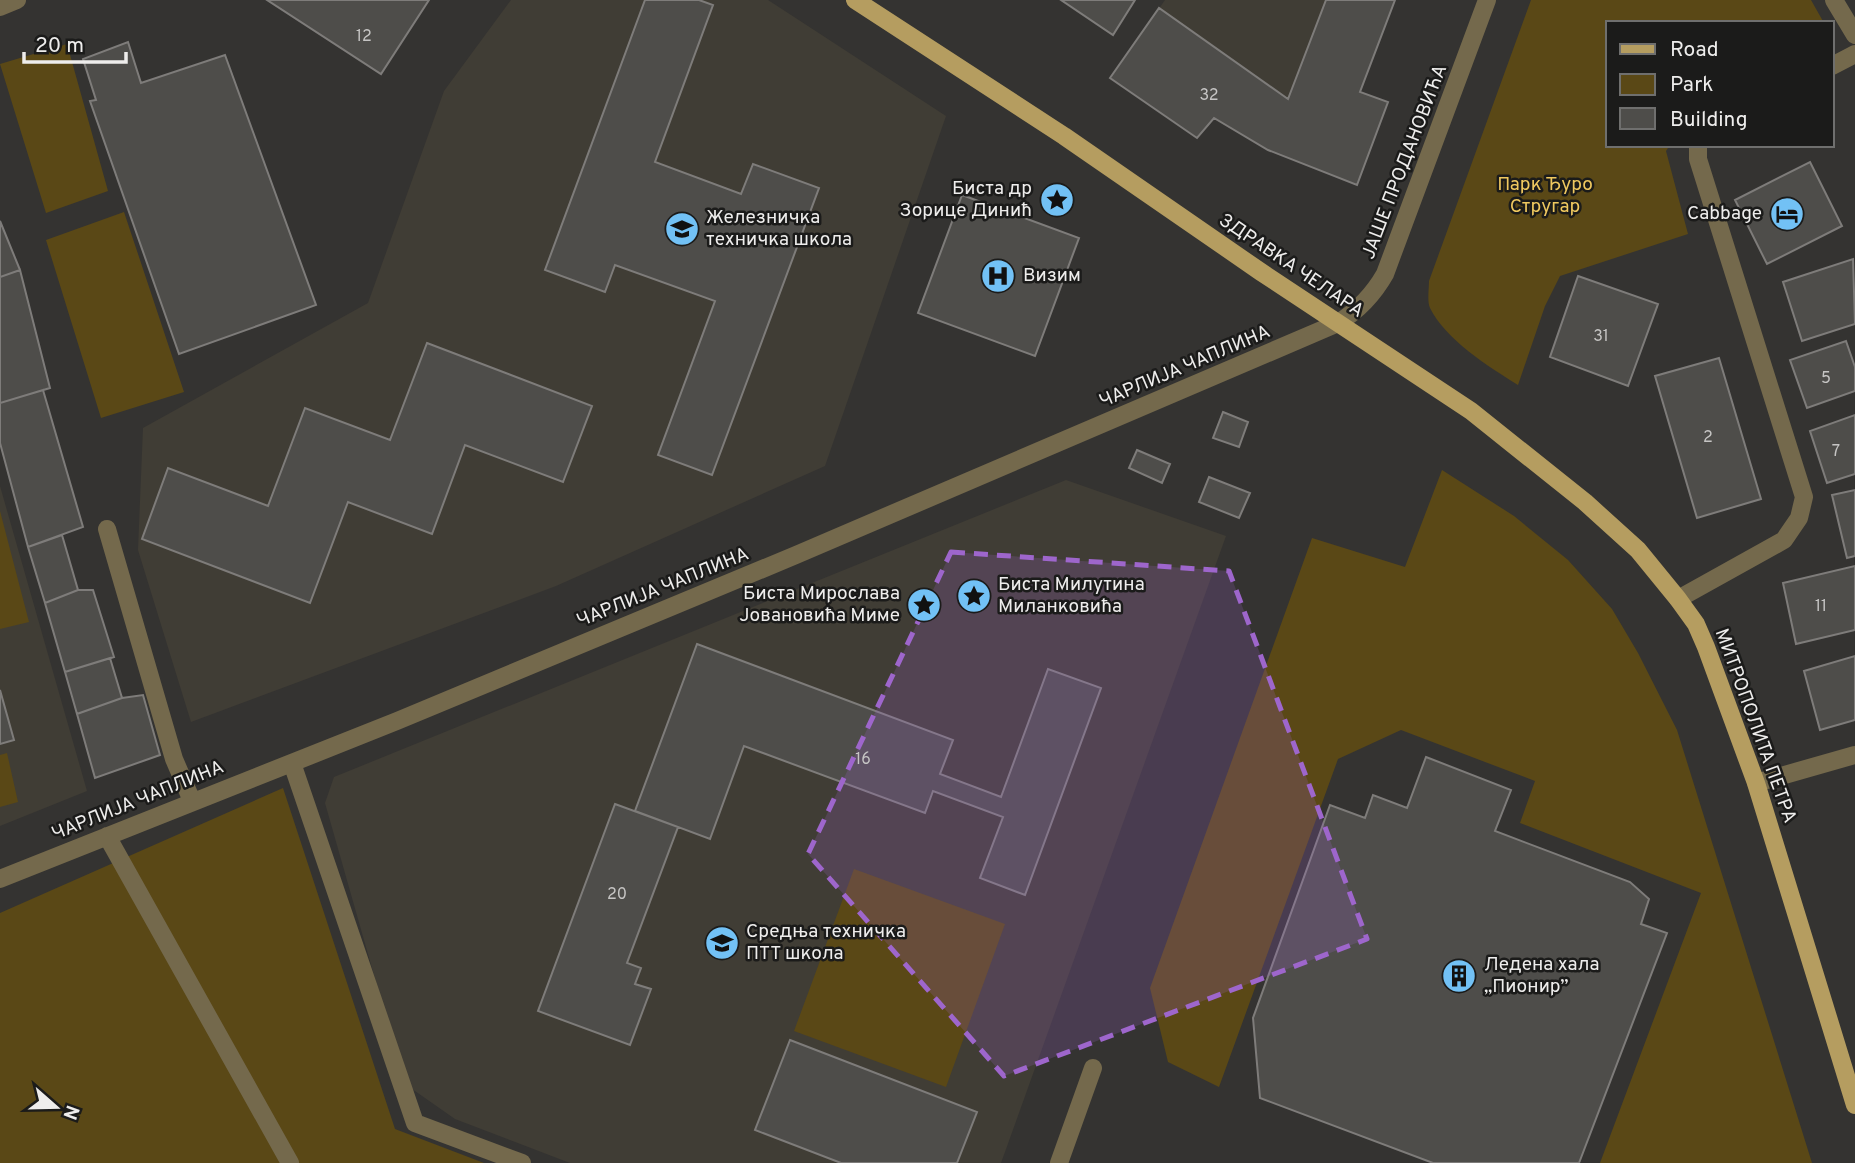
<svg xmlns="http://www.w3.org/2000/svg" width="1855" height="1163" font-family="Overpass,sans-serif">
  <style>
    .built { fill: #403d35 }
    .green { fill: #5a4816 }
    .building { fill: #4e4d4a; stroke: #7e7c7a; stroke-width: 2 }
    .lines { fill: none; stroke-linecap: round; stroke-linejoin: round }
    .minor { stroke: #74694c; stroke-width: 18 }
    .major { stroke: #b59d60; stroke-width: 18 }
    .marked { fill: #9e66cc; fill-opacity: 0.2; stroke: #9e66cc; stroke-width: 5; stroke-dasharray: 14 9; stroke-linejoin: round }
    .labels { text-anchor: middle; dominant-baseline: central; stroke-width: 5; stroke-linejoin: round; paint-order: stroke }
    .number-label { font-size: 16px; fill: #c6c5c4 }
    .street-label { font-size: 19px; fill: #eeedec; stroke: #1b1b1a }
    .park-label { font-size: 19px; fill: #efc85f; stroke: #1b1b1a }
    .poi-label { font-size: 19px; fill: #eeedec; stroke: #1b1b1a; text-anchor: start }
  </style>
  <rect width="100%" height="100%" fill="#343331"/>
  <path class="built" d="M 511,0 L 768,0 L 946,116 L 825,466 L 556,586 L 191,722 L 138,550 L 143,428 L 368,303 L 444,91 Z
    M 1165,0 L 1395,0 L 1360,92 L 1388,102 L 1357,185 L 1268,150 L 1214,119 L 1197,138 L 1110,78 Z
    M 1066,480 L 1226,536 L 1001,1163 L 570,1163 L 455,1119 L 405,1084 L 325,803 L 334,777 Z
    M 0,486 L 87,791 L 0,826 Z"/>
  <path class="green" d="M 1531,0 L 1811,0 L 1824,23 L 1608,23 L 1608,145 L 1670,145 L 1666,151 L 1688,234 L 1560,276 L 1545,306 L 1518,385 C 1489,367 1445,339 1430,308 C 1427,301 1429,289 1429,281 Z
    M 67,44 L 108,191 L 46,213 L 0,64 Z
    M 124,212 L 184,392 L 101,418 L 46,240 Z
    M 1442,470 L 1514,516 L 1568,560 L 1612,609 L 1638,653 L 1677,730 L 1812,1163 L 1600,1163 L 1701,893 L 1520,823 L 1535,781 L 1401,730 L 1338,759 L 1219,1087 L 1168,1062 L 1150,988 L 1312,538 L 1405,567 Z
    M 0,511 L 29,622 L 0,629 Z
    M 7,753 L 18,802 L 0,807 L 0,755 Z
    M 283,788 L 395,1129 L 484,1163 L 0,1163 L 0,913 Z
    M 854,869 L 1005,924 L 946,1087 L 794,1031 Z"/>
  <path class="building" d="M 267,0 L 429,0 L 381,74 Z
    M 645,0 L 699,0 L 713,5 L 655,162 L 741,194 L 753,164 L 819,188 L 712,475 L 658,455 L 715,301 L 615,265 L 605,292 L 545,270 Z
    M 1061,0 L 1135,0 L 1113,35 Z
    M 1326,0 L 1395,0 L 1360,92 L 1388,102 L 1357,185 L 1268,150 L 1214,118 L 1197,138 L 1110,78 L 1159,8 L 1288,99 Z
    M 128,42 L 141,83 L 225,55 L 316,305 L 179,354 L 90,101 L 96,100 L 83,59 Z
    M 1810,162 L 1842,226 L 1767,264 L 1735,200 Z
    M 962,195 L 1079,238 L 1035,356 L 918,313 Z
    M 0,221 L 20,270 L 0,277 Z
    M 1853,259 L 1855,324 L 1802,341 L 1783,282 Z
    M 20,270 L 50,388 L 0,403 L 0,277 Z
    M 1578,276 L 1658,304 L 1628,386 L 1550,357 Z
    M 1846,341 L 1855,367 L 1855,391 L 1807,408 L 1790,360 Z
    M 427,343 L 592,406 L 563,482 L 465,445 L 432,534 L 348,502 L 310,603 L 142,539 L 168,468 L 268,506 L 305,408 L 390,440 Z
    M 1719,358 L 1761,499 L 1697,518 L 1655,376 Z
    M 43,390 L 83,527 L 28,547 L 0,443 L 0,403 Z
    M 1223,412 L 1248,422 L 1239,447 L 1213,438 Z
    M 1855,415 L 1855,474 L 1827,483 L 1810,431 Z
    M 1137,450 L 1170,464 L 1162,483 L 1129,468 Z
    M 1209,477 L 1250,493 L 1239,518 L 1199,502 Z
    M 1855,490 L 1855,556 L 1847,558 L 1832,495 Z
    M 62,535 L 78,590 L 45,603 L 28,547 Z
    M 1855,566 L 1855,630 L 1796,644 L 1783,583 Z
    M 78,590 L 93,590 L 114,657 L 65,672 L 45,603 Z
    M 697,644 L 953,740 L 940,774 L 1001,797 L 1048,669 L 1101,688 L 1025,895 L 980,878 L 1003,817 L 933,791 L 925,813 L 744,746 L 710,839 L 635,811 Z
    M 1855,656 L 1855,720 L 1820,730 L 1804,671 Z
    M 110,658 L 122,698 L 77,714 L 65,672 Z
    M 0,690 L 14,740 L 0,744 Z
    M 143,695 L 160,755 L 95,778 L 77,714 L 122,698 Z
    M 1426,757 L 1511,790 L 1495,831 L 1630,882 L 1649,899 L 1641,924 L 1667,933 L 1579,1163 L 1433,1163 L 1260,1098 L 1253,1018 L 1330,805 L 1365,818 L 1373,795 L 1407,808 Z
    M 615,804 L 678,827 L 627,963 L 641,968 L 635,984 L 651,989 L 630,1045 L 538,1011 Z
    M 790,1040 L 977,1112 L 957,1163 L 841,1163 L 755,1130 Z"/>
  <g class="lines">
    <path class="minor" d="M 1834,0 L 1855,35
      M 0,7 L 17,0
      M 1832,66 L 1855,54
      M 107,529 L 174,759 L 192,801
      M 1678,599 L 1784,540 L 1799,518 L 1804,497 L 1698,159 L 1698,145
      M 292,763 L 415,1123 L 522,1163
      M 1756,783 L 1855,755
      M 107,836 L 290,1163
      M 0,879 L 397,721 L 796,555 L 1338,323 C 1359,310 1373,295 1385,274 L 1487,0
      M 1059,1163 L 1093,1068"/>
    <path class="major" d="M 855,0 L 1064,136 L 1261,272 L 1471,411 L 1585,502 L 1638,550 L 1678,599 L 1696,624 L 1706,647 L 1756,783 L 1855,1105"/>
  </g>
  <path class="marked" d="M 951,552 L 1229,571 L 1367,939 L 1004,1076 L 808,854 Z"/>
  <defs>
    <g id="sight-disc" transform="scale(1.75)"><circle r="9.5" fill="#72c1f5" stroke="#1b1b1a"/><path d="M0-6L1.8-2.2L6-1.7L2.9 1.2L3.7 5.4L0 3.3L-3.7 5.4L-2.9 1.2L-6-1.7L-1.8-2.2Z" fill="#111"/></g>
    <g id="hotel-disc" transform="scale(1.75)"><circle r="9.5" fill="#72c1f5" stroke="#1b1b1a"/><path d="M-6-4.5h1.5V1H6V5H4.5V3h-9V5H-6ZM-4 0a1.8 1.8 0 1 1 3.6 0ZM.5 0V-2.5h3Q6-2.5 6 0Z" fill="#111"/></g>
    <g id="school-disc" transform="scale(1.75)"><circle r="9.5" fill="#72c1f5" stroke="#1b1b1a"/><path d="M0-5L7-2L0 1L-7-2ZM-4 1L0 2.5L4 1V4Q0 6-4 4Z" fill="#111"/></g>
    <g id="hospital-disc" transform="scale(1.75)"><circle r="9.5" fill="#72c1f5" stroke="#1b1b1a"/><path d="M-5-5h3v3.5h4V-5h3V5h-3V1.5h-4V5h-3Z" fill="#111"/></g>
    <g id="building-disc" transform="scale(1.75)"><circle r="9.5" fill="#72c1f5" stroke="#1b1b1a"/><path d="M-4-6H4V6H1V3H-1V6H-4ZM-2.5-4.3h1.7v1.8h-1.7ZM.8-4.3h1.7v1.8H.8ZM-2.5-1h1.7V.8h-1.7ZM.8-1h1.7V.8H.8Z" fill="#111"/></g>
  </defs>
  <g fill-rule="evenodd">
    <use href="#sight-disc" x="1057" y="200"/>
    <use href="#hotel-disc" x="1787" y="214"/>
    <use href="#school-disc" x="682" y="229"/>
    <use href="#hospital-disc" x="998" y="276"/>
    <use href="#sight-disc" x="974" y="596"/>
    <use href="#sight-disc" x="924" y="605"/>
    <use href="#school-disc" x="722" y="943"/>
    <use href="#building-disc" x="1459" y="976"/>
  </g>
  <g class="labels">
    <g class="number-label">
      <text x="364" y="37">12</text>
      <text x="1209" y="96">32</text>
      <text x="1601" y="337">31</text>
      <text x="1826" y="379">5</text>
      <text x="1708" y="438">2</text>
      <text x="1836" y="452">7</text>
      <text x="1821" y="607">11</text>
      <text x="863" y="760">16</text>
      <text x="617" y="895">20</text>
    </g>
    <g class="street-label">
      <text transform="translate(1405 162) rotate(-69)">ЈАШЕ ПРОДАНОВИЋА</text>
      <text transform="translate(1291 266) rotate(34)">ЗДРАВКА ЧЕЛАРА</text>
      <text transform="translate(1185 367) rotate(-23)">ЧАРЛИЈА ЧАПЛИНА</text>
      <text transform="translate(663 588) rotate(-22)">ЧАРЛИЈА ЧАПЛИНА</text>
      <text transform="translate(1755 726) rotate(70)">МИТРОПОЛИТА ПЕТРА</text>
      <text transform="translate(138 801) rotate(-22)">ЧАРЛИЈА ЧАПЛИНА</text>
    </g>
    <g class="park-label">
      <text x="1545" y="185">Парк Ђуро<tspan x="1545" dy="22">Стругар</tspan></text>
    </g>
    <g class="poi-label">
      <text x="1032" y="189" text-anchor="end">Биста др<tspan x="1032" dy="22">Зорице Динић</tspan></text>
      <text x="1762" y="214" text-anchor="end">Cabbage</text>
      <text x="706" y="218">Железничка<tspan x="706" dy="22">техничка школа</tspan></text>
      <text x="1023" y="276">Визим</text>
      <text x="998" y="585">Биста Милутина<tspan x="998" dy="22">Миланковића</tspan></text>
      <text x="900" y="594" text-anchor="end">Биста Мирослава<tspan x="900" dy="22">Јовановића Миме</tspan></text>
      <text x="746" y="932">Средња техничка<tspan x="746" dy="22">ПТТ школа</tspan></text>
      <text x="1484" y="965">Ледена хала<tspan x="1484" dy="22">„Пионир”</tspan></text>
    </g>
  </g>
  <rect x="1606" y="21" width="228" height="126" fill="#1b1b1a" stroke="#6f6f6e" stroke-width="2"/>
  <rect x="1620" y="44" width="35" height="10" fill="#b59d60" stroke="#6f6f6e" stroke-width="2"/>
  <text x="1670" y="56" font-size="21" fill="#eeedec">Road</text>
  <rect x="1620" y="74" width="35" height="21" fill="#5a4816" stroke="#6f6f6e" stroke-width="2"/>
  <text x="1670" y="91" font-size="21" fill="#eeedec">Park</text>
  <rect x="1620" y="108" width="35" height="21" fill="#4e4d4a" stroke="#6f6f6e" stroke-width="2"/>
  <text x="1670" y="126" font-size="21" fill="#eeedec">Building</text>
  <g transform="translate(56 1107) rotate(110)" stroke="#1b1b1a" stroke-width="5" paint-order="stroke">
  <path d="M0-5L12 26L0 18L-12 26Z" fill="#eeedec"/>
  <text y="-10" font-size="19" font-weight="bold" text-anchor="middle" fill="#eeedec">N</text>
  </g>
  <path d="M24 52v10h102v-10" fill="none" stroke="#eeedec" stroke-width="3.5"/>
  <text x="35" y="52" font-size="21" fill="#eeedec" stroke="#1b1b1a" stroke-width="5" paint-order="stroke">20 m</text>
</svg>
